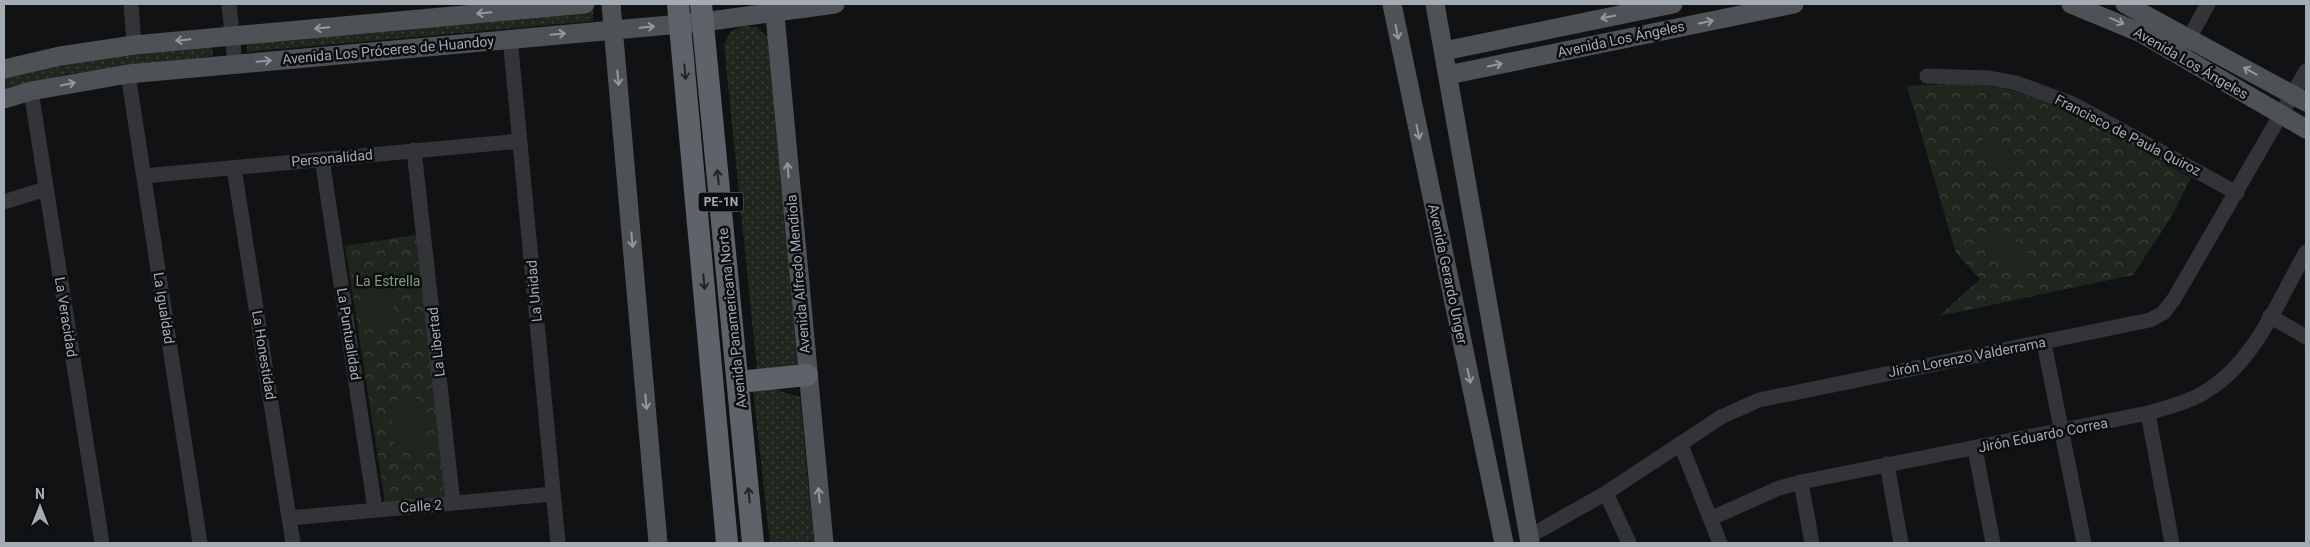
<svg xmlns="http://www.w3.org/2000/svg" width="2310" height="547" font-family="Roboto,sans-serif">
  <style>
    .grass { fill: url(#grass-dots) }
    .park { fill: url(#park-crowns) }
    .pitch { fill: #1e261e }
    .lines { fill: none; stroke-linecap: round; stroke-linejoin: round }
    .minor { stroke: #323438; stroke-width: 15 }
    .major { stroke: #4e5257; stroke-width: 19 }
    .highway { stroke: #5e6369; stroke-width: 22 }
    .oneway { stroke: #9299a1 }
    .oneway2 { stroke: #202225 }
    .labels { text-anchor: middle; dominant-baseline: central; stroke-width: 5; stroke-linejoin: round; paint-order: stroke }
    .shield { fill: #0c0d0e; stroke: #767c82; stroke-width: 1 }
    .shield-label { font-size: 12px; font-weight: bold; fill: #a3abb4 }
    .street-label { font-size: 14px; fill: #a3abb4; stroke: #0c0d0e }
    .park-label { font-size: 14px; fill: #7d9f79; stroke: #0c0d0e }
  </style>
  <defs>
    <pattern id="grass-dots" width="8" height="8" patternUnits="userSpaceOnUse" patternTransform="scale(1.25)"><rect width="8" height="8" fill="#1e261e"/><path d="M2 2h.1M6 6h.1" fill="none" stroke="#3c433c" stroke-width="1.8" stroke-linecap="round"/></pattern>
    <pattern id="park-crowns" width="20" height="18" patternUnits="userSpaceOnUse" patternTransform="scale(1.25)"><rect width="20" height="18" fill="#1e261e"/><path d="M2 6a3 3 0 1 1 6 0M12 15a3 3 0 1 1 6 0" fill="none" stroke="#3c433c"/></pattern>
  </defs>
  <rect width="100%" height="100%" fill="#111213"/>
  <path class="grass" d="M 593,10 L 593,21 L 247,52 L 247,41 Z
    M 744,26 L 756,27 L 768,37 L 798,368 L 757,370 L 724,45 L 731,31 Z
    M 212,44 L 213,56 L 69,74 L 4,88 L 4,74 L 38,66 Z
    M 774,389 L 800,397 L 814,543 L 770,543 L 753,390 Z"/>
  <path class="park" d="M 1948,84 C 1962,84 1977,83 1990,86 C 2063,98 2128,143 2191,178 L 2170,219 L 2133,275 L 1939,316 L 1980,279 L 1956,253 L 1907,86 Z
    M 421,234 L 447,498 L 385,503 L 345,246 Z"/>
  <path class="pitch" d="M 1990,132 L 2020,161 L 2003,178 L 1973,149 Z
    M 2001,228 L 2033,257 L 2015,276 L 1983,246 Z
    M 388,274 L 396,324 L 366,330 L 358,279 Z
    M 420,399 L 425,450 L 395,453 L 390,402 Z"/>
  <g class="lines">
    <path class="minor" d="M 131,4 L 134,45
      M 229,4 L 235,64
      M 510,38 L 558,543
      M 2183,49 L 2208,4
      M 128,74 L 200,543
      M 1927,76 L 1989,78 L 2016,83 L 2038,91 L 2073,104 L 2237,193
      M 31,91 L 102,543
      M 414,150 L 453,503
      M 322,159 L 375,509
      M 234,168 L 293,543
      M 144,176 L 520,141
      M 4,202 L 45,189
      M 2270,316 L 2306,337
      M 2044,343 L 2084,543
      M 2148,413 L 2172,543
      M 1681,445 L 1720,543
      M 1975,449 L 1993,543
      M 1887,464 L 1901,543
      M 1801,482 L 1812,543
      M 1606,493 L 1629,543
      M 289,518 L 553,494
      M 1712,518 L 1779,488 L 1801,482 L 2148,413 C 2168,407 2190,402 2208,390 C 2256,360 2279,299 2306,252
      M 1528,537 L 1606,493 L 1721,417 L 1759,400 L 2150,320 L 2163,313 L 2174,299 L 2306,71"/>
    <path class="major" d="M 611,4 L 658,543
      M 774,4 L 824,543
      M 1392,4 L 1504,543
      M 1435,4 L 1530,543
      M 2071,4 L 2141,33 L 2306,129
      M 2125,4 L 2306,102
      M 1444,51 L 1673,4
      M 4,69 L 60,56 L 134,45 L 585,4
      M 1448,75 L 1794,4
      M 4,99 L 31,91 L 128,74 L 703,22 L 835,4"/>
    <path class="highway" d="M 678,4 L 727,543
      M 701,4 L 753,543
      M 739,382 L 807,375"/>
  </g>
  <defs><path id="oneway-shaft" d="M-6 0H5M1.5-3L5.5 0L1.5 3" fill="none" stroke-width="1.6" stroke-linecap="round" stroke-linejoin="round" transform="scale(1.25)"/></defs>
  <g class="oneway">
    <use href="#oneway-shaft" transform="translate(484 13) rotate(175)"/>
    <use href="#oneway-shaft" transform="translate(1608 17) rotate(168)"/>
    <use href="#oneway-shaft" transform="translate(2117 21) rotate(24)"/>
    <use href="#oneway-shaft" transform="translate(1706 22) rotate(-11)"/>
    <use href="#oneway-shaft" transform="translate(647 27) rotate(-5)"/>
    <use href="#oneway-shaft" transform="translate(322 28) rotate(175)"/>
    <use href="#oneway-shaft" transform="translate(1397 32) rotate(79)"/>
    <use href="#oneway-shaft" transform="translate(558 34) rotate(-5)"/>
    <use href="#oneway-shaft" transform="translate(183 40) rotate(174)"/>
    <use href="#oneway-shaft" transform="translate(264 61) rotate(-5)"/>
    <use href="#oneway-shaft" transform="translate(1495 65) rotate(-12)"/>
    <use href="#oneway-shaft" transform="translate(2250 71) rotate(-151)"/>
    <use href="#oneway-shaft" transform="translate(618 78) rotate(85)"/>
    <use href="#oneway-shaft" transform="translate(68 84) rotate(-12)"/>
    <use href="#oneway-shaft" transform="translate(1418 132) rotate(78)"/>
    <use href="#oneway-shaft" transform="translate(788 170) rotate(-95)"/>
    <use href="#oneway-shaft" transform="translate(632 240) rotate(85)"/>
    <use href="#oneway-shaft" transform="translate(1469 376) rotate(78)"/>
    <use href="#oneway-shaft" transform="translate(646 402) rotate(85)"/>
    <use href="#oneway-shaft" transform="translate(819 495) rotate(-96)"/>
  </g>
  <g class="oneway2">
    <use href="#oneway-shaft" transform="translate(685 72) rotate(85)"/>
    <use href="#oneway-shaft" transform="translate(718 177) rotate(-96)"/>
    <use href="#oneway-shaft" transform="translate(704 282) rotate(85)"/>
    <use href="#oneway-shaft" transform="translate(749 495) rotate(-95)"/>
  </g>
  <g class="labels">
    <rect class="shield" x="698.5" y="192.5" width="45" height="19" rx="4"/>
    <g class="shield-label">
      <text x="721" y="202">PE-1N</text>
    </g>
    <g class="street-label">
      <text transform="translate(1621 39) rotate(-12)">Avenida Los Ángeles</text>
      <text transform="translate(388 50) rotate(-5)">Avenida Los Próceres de Huandoy</text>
      <text transform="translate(2191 63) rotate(30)">Avenida Los Ángeles</text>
      <text transform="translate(2128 135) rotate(27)">Francisco de Paula Quiroz</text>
      <text transform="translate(332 158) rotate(-5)">Personalidad</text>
      <text transform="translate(798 274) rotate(-95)">Avenida Alfredo Mendiola</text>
      <text transform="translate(1448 274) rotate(78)">Avenida Gerardo Unger</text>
      <text transform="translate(534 291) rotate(-95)">La Unidad</text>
      <text transform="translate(164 308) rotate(81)">La Igualdad</text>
      <text transform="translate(66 317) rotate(81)">La Veracidad</text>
      <text transform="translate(732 318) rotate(-96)">Avenida Panamericana Norte</text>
      <text transform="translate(349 334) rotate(81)">La Puntualidad</text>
      <text transform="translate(436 342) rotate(-96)">La Libertad</text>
      <text transform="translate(264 355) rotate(81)">La Honestidad</text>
      <text transform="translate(1967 357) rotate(-11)">Jirón Lorenzo Valderrama</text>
      <text transform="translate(2043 435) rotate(-11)">Jirón Eduardo Correa</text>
      <text transform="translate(421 506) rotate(-4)">Calle 2</text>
    </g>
    <g class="park-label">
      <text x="388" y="281">La Estrella</text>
    </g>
  </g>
  <rect width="2310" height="547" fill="none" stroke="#a3abb4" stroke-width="10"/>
  <g transform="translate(40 507)" stroke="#0c0d0e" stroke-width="4" paint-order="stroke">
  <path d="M0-4L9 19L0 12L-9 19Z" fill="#a3abb4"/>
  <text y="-8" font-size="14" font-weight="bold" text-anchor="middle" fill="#a3abb4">N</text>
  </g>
</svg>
